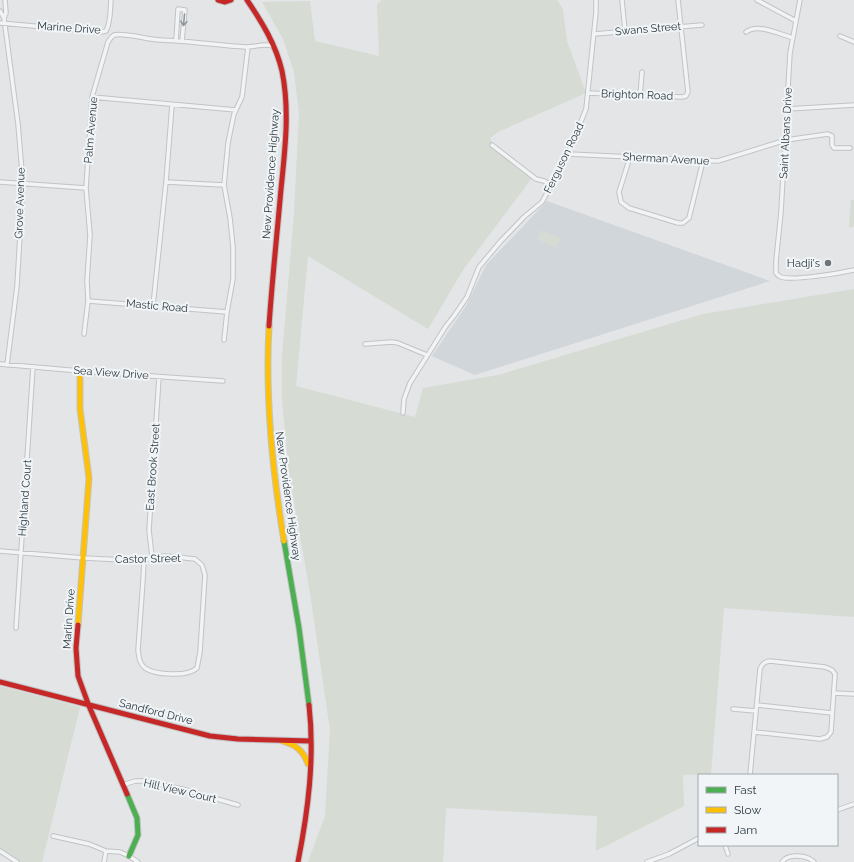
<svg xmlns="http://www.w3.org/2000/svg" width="854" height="862" font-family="Raleway,sans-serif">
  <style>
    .built { fill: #d1d6da }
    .green { fill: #d6dbd3 }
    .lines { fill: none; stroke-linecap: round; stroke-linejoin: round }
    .street-casing { stroke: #c1c3c5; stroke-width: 5.5 }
    .fast-casing { stroke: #c1c3c5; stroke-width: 7 }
    .slow-casing { stroke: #c1c3c5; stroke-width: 7 }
    .jam-casing { stroke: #c1c3c5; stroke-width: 7 }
    .street { stroke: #f2f3f5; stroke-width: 3.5 }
    .fast { stroke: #4caf50; stroke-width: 5 }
    .slow { stroke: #ffc107; stroke-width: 5 }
    .jam { stroke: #c62828; stroke-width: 5 }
    .oneway { stroke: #8e969a }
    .poi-dot { fill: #6b757a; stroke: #f1f5f7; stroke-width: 1.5 }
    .labels { text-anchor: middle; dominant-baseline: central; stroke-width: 4; stroke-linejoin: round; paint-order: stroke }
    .street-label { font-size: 11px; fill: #2a3840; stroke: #f1f5f7 }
    .poi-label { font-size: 11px; fill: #2a3840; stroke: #f1f5f7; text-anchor: end }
  </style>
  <rect width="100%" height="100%" fill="#e3e5e7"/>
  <path class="built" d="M 547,201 L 770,281 L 475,375 L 432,356 L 466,306 L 486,265 Z"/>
  <path class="green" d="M 382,0 L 557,0 L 563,9 L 567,41 L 586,93 L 498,132 L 490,138 L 494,146 L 532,178 L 463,270 L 428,329 L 308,256 L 296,386 L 415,417 L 423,388 L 498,375 L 703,314 L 854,289 L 854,617 L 724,608 L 711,774 L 683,775 L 684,806 L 596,851 L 597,816 L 446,808 L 443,862 L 308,862 L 325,816 L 330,730 L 310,593 L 289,473 L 282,400 L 282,357 L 294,214 L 299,113 L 294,72 L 283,39 L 262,2 L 310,1 L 315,41 L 379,56 L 377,4 Z
    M 851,200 L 854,200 L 854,227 L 849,227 Z
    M 541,230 L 561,238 L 556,248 L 537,239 Z
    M 0,686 L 80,707 L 42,862 L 20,862 L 0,849 Z"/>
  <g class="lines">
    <g class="street-casing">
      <path id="street" d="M 5,0 L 6,13 L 4,18 L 18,124 L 23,184 L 17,286 L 7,365
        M 622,0 L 625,31
        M 757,0 L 796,21
        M 800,0 L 790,53 L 781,212 L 776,261 L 776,273 C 778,275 778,276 781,277 C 792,281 841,273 854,270
        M 0,11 L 4,18
        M 0,23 L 101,32 L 106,31 C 111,22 110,10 111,0
        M 746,32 C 758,23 779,34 793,38
        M 594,34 L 702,25
        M 840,36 L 854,42
        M 176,41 L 178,9 L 185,10 L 182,41
        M 588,93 L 682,97 L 686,96 L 688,92 L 678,0
        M 640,96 L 642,72
        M 92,97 L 236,110
        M 787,109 L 854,105
        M 492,145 L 536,179 L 544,181 L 551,185
        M 568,154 L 718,161 L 786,140 L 828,134 L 832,136 L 832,145 L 834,148 L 850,148
        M 630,157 L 619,192 L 621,202 L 629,208 L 678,223 L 683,223 L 689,218 L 703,161
        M 0,182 L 86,188
        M 166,182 L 224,185
        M 88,301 L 227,312
        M 153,306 L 166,182 L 172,105
        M 84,334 L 88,301 L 87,281 L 90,235 L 86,188 L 91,113 L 92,97 L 108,42 C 110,39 111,37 114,35 C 124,32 148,40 160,40 C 189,41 217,45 246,47 C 256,47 263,43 273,46
        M 224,340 L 227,312 L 233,279 L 233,247 L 230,218 L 224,185 L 228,143 L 234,114 L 242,97 L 248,47
        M 365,344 L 392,342 L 398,343 L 427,355
        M 0,364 L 80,371 L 223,381
        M 403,413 L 404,399 L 410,383 L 446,326 L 454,316 L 467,297 L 479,267 L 500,242 L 524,217 L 542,202 L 568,154 L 586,109 L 596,12 L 596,0
        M 0,551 L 84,558 L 144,561 C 157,552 180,558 195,559 L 202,565 L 205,575 L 200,652 L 197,668 C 188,677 155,675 145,668 C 139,663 139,657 138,650 L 143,580 L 144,561
        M 152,557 L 149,530 L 159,377
        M 16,628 L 33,367
        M 834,693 L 854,694
        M 757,705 L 832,713
        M 733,709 L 756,711
        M 750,775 L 760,669 C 762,664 764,662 770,661 L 825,667 L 832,670 L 835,674 L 831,732 L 827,737 L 820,739 L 754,732
        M 123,785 L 135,781 L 144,781 L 182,789 L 238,805
        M 837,810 L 854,804
        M 53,836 L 89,844 L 106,851 L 120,852 L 129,856 L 138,862
        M 725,845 L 728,854
        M 0,851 L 17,862
        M 104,862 L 106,851
        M 647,862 L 669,854 L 699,838
        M 782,862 C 788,853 807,855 814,862"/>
    </g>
    <g class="fast-casing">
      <path id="fast" d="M 284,541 L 299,628 L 309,705
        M 127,794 L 137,818 L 138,835 L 129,856"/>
    </g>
    <g class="slow-casing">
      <path id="slow" d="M 269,326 C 265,399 272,469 284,541
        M 78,625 L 89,478 L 80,409 L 80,371
        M 282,741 C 296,745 303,750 308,764"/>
    </g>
    <g class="jam-casing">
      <path id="jam" d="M 218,0 L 225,2 L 231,0
        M 247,0 C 262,22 276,45 282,71 C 290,110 285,150 281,189 C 277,235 272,281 269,326
        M 78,625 L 76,648 L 78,676 L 89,706 L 127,794
        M 0,682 L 210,736 L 238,739 L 311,741
        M 298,862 C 308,811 315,758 309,705"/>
    </g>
    <use href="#street" class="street"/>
    <use href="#fast" class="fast"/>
    <use href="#slow" class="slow"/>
    <use href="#jam" class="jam"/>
  </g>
  <defs><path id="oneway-shaft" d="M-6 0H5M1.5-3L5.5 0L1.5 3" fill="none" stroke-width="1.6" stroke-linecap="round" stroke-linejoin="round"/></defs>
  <use class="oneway" href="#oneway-shaft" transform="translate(184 20) rotate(95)"/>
  <circle class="poi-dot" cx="828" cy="263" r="4"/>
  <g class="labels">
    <g class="street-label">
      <text transform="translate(69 28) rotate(4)">Marine Drive</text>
      <text transform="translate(648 29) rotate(-5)">Swans Street</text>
      <text transform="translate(637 95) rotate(2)">Brighton Road</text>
      <text transform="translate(91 130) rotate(-85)">Palm Avenue</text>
      <text transform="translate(786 133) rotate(-87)">Saint Albans Drive</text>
      <text transform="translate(564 158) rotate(-64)">Ferguson Road</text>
      <text transform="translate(666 159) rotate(3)">Sherman Avenue</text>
      <text transform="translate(271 174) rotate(-86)">New Providence Highway</text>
      <text transform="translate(20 203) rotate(-88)">Grove Avenue</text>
      <text transform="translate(157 306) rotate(5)">Mastic Road</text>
      <text transform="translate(111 373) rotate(4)">Sea View Drive</text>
      <text transform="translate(153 467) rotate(-86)">East Brook Street</text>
      <text transform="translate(288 496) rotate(82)">New Providence Highway</text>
      <text transform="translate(25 498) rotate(-86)">Highland Court</text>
      <text transform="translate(148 559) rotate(-1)">Castor Street</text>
      <text transform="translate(69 619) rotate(-86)">Marlin Drive</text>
      <text transform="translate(156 712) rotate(14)">Sandford Drive</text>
      <text transform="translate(180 791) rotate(13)">Hill View Court</text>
    </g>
    <g class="poi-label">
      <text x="820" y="263">Hadji's</text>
    </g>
  </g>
  <rect x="698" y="774" width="140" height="72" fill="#f1f5f7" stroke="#a1a9ae"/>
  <rect x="706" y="787" width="20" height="6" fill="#4caf50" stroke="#a1a9ae"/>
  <text x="734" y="794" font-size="12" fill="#2a3840">Fast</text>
  <rect x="706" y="807" width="20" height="6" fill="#ffc107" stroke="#a1a9ae"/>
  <text x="734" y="814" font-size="12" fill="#2a3840">Slow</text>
  <rect x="706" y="827" width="20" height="6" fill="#c62828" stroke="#a1a9ae"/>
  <text x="734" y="834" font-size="12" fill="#2a3840">Jam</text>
</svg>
